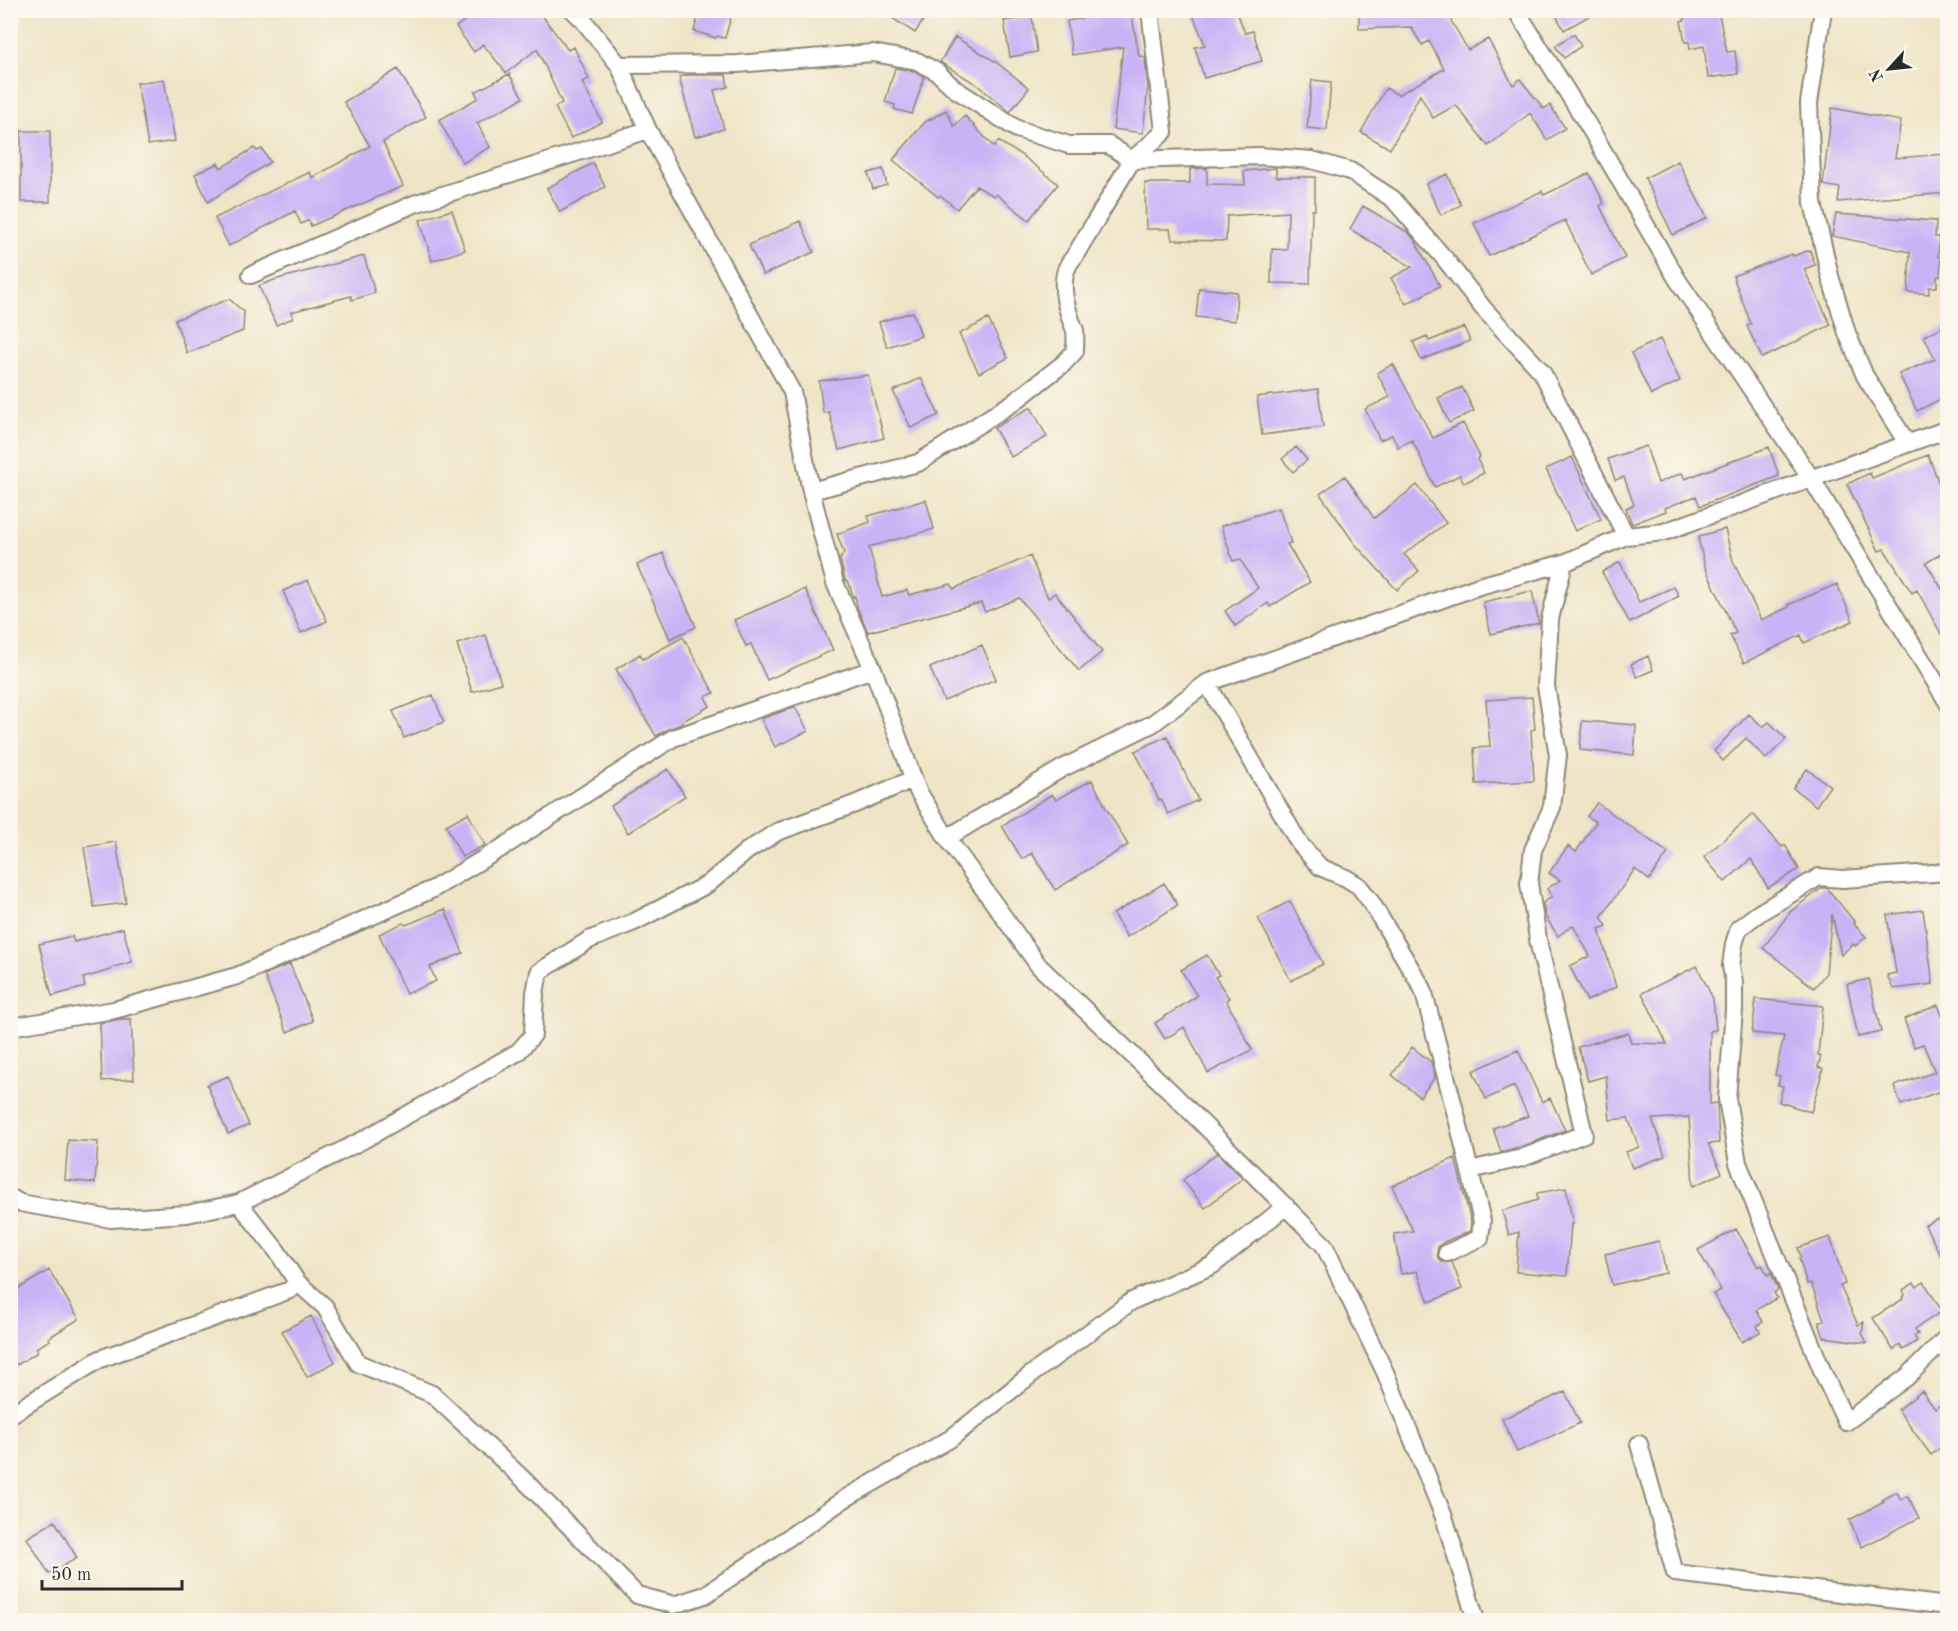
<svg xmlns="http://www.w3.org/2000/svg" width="1958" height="1631" font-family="'Old Standard TT',serif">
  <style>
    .building { fill: #c9b3f6 }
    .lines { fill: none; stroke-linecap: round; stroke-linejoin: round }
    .minor-casing { stroke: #8d8878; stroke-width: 20 }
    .minor { stroke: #fff; stroke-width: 16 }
  </style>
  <rect width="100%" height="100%" fill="#fbf7ec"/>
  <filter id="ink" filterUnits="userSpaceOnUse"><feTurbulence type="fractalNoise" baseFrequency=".0167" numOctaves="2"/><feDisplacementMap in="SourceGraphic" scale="12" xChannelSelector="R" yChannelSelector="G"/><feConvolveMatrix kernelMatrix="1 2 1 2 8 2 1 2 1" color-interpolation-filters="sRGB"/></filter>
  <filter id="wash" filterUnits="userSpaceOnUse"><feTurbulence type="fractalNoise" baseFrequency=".008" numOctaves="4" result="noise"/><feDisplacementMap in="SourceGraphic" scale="24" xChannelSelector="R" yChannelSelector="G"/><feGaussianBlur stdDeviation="1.35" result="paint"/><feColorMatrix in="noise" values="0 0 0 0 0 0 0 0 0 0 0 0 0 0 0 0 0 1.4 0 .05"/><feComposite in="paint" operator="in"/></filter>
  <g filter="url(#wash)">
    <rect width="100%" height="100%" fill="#efe4c6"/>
    <g id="blocks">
      <path class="building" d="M 478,10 L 538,10 L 568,50 L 574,47 L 589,79 L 582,82 L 602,122 L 571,138 L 555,107 L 562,103 L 537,49 L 506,73 L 483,44 L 474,52 L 456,27 Z
        M 700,10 L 733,10 L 725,38 L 717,36 L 716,38 L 694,31 Z
        M 880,10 L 930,10 L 915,33 Z
        M 1131,10 L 1139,56 L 1145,57 L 1148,87 L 1143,133 L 1113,129 L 1123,47 L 1072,55 L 1067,21 Z
        M 1191,10 L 1236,10 L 1245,33 L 1253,31 L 1262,61 L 1204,78 L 1195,47 L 1205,45 Z
        M 1445,10 L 1468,50 L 1488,39 L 1513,85 L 1520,79 L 1544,109 L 1550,105 L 1565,128 L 1547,140 L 1530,113 L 1488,146 L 1456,105 L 1433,118 L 1420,95 L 1390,149 L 1361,132 L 1386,88 L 1398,95 L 1444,69 L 1429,41 L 1422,45 L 1411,27 L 1359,29 L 1359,11 Z
        M 1553,10 L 1600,10 L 1564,30 Z
        M 1683,10 L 1718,10 L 1727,52 L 1735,51 L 1738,74 L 1708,78 L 1704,46 L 1690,49 L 1689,42 L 1685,42 L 1681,21 L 1685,20 Z
        M 1032,17 L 1037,52 L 1010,57 L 1004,21 Z
        M 1574,34 L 1581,46 L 1564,58 L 1555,46 Z
        M 955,37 L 996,62 L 1029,88 L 1010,112 L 976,84 L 940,62 Z
        M 895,68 L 913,71 L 924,77 L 912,114 L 894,109 L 895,105 L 885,102 Z
        M 398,69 L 426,117 L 383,142 L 403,186 L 311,226 L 309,220 L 301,224 L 295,211 L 229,246 L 215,218 L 310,172 L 312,178 L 370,146 L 344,102 Z
        M 509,74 L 523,98 L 477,123 L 490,147 L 463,163 L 439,120 L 478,98 L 475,92 Z
        M 688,75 L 726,75 L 728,87 L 714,90 L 724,129 L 695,137 L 679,77 Z
        M 164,79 L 175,141 L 148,145 L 137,83 Z
        M 1312,80 L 1331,82 L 1327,130 L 1307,128 Z
        M 1832,108 L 1901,121 L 1895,158 L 1947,154 L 1947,193 L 1838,202 L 1840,188 L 1823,185 Z
        M 946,110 L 954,126 L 965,116 L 994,147 L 998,141 L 1023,156 L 1058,184 L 1029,220 L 996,194 L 994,196 L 976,186 L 957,209 L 940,195 L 938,197 L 893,160 L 925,122 Z
        M 21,131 L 50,131 L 50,202 L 21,202 Z
        M 254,148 L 257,151 L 262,149 L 270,162 L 208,202 L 195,174 L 218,163 L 221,168 Z
        M 1678,161 L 1707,218 L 1673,235 L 1645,178 Z
        M 593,163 L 605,187 L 560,212 L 547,188 Z
        M 1207,168 L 1207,184 L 1245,185 L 1244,171 L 1276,168 L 1276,177 L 1315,177 L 1315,210 L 1312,210 L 1310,284 L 1271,283 L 1272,249 L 1287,250 L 1288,212 L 1227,216 L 1226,241 L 1172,240 L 1170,229 L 1146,229 L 1145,183 L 1190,183 L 1190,169 Z
        M 883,169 L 887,185 L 873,189 L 868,173 Z
        M 1589,173 L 1604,203 L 1600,206 L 1625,258 L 1591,275 L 1565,220 L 1489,256 L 1474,223 L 1542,191 L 1544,195 Z
        M 1447,174 L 1461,205 L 1441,215 L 1426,184 Z
        M 1363,206 L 1409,233 L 1414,239 L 1440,286 L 1406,304 L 1391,278 L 1412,267 L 1350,229 Z
        M 452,210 L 465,250 L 432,261 L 420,220 Z
        M 1836,214 L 1936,221 L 1935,237 L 1939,237 L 1938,257 L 1941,257 L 1940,276 L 1937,276 L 1937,287 L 1929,287 L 1929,294 L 1908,292 L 1910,252 L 1832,236 Z
        M 800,221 L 814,252 L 763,275 L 749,245 Z
        M 1810,250 L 1815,265 L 1804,269 L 1831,325 L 1762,358 L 1747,326 L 1751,324 L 1733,276 L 1792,254 L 1793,256 Z
        M 364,256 L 375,293 L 352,300 L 351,296 L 291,312 L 293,318 L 276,325 L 259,286 L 274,280 Z
        M 1199,288 L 1237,292 L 1235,321 L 1196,317 Z
        M 229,299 L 244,312 L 243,331 L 187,353 L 175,320 Z
        M 913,312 L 921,336 L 887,347 L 879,322 Z
        M 988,319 L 1008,358 L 979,373 L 959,334 Z
        M 1947,325 L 1947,396 L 1917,411 L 1899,374 L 1935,359 L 1924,336 Z
        M 1464,327 L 1470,341 L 1421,360 L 1413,342 L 1427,336 L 1429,341 Z
        M 1660,339 L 1680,381 L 1651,395 L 1631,353 Z
        M 1393,364 L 1433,438 L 1463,423 L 1480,457 L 1477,459 L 1484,473 L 1464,483 L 1460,475 L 1435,487 L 1412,440 L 1398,447 L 1392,435 L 1380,440 L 1365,409 L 1390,397 L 1377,373 Z
        M 868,375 L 884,438 L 839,450 L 829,412 L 823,413 L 819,381 Z
        M 921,378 L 939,415 L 911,428 L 893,391 Z
        M 1462,387 L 1474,411 L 1449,423 L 1438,398 Z
        M 1318,389 L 1323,427 L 1262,435 L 1257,397 Z
        M 1031,407 L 1047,437 L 1011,457 L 994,428 Z
        M 1646,446 L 1658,483 L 1682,473 L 1685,479 L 1769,447 L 1779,476 L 1700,506 L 1696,496 L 1665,508 L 1666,511 L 1632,524 L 1626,508 L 1634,505 L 1624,477 L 1615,480 L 1608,459 Z
        M 1296,447 L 1307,460 L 1293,472 L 1282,459 Z
        M 1928,455 L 1947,504 L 1947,550 L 1926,563 L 1942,589 L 1947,586 L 1947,645 L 1917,590 L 1912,593 L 1884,549 L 1879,551 L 1847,484 L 1870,473 L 1872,478 Z
        M 1572,457 L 1601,519 L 1575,531 L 1546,469 Z
        M 1345,476 L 1374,518 L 1417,485 L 1446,523 L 1404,554 L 1419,571 L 1397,590 L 1355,544 L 1320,494 Z
        M 926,500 L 934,529 L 869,547 L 882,597 L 907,590 L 909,595 L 951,584 L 953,589 L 1030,556 L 1048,598 L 1055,593 L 1102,652 L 1079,671 L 1019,598 L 985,612 L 981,603 L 868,632 L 858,609 L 855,596 L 853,597 L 849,583 L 845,580 L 840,559 L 844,553 L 837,534 L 870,522 L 868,516 Z
        M 1279,508 L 1291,543 L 1287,544 L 1310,582 L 1270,607 L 1268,603 L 1235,626 L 1225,611 L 1258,588 L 1240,559 L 1233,561 L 1221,526 Z
        M 1725,529 L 1733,561 L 1761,620 L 1789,607 L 1788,605 L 1837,584 L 1853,621 L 1804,643 L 1801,635 L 1744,663 L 1730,635 L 1736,633 L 1705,567 L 1699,542 L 1699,536 Z
        M 663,553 L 696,627 L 670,639 L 637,565 Z
        M 1620,562 L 1639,602 L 1674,587 L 1679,596 L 1630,623 L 1602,572 Z
        M 308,580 L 327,621 L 301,633 L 283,591 Z
        M 805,589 L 833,650 L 767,680 L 751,644 L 746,646 L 734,620 Z
        M 1532,591 L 1539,623 L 1491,634 L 1483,602 Z
        M 486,635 L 501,683 L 472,692 L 457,644 Z
        M 683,637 L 714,693 L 705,697 L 710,706 L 681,722 L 682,724 L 668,729 L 656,736 L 616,669 L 640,654 L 643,659 Z
        M 982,645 L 996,679 L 944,701 L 930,668 Z
        M 1648,656 L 1653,670 L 1637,677 L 1631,664 Z
        M 433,695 L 444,722 L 404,738 L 393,711 Z
        M 1532,697 L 1535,729 L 1531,730 L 1534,781 L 1476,784 L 1474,748 L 1490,747 L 1486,700 Z
        M 795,707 L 808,731 L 775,747 L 761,719 Z
        M 1749,714 L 1763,727 L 1769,722 L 1786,739 L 1766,759 L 1746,738 L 1723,761 L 1714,751 Z
        M 1582,721 L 1636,725 L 1634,755 L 1580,750 Z
        M 1167,736 L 1198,800 L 1168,814 L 1161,799 L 1159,800 L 1135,751 Z
        M 668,769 L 685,796 L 628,833 L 611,806 Z
        M 1807,769 L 1830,786 L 1816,806 L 1793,788 Z
        M 1092,780 L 1106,808 L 1128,845 L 1055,890 L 1032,853 L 1022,859 L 1002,826 L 1052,794 L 1056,800 Z
        M 1597,803 L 1668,853 L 1649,880 L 1635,869 L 1601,917 L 1607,926 L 1599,929 L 1616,987 L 1587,1001 L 1570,966 L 1590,956 L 1573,925 L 1558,936 L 1545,916 L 1543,903 L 1552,896 L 1547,889 L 1560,880 L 1549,873 L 1568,846 L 1576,852 L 1596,822 L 1587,816 Z
        M 468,813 L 485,845 L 462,857 L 446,825 Z
        M 1753,814 L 1782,847 L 1785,845 L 1799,869 L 1768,888 L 1751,859 L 1725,882 L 1704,857 Z
        M 116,842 L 126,903 L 94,907 L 84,847 Z
        M 1164,883 L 1178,905 L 1127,937 L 1113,914 Z
        M 1822,888 L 1827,888 L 1854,921 L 1853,923 L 1866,937 L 1855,946 L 1853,944 L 1841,955 L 1832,914 L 1826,973 L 1814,988 L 1763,948 L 1791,911 Z
        M 1290,901 L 1323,964 L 1291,981 L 1258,918 Z
        M 445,909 L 463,953 L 430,967 L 436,981 L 406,994 L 379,934 L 403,923 L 406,925 Z
        M 1923,910 L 1933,984 L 1893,989 L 1887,975 L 1896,973 L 1887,915 Z
        M 123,928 L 132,962 L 110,968 L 111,970 L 83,978 L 85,987 L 52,996 L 39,944 L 72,936 L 74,942 Z
        M 1207,955 L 1219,975 L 1215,977 L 1229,998 L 1226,1000 L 1252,1050 L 1208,1073 L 1184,1027 L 1165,1039 L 1155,1023 L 1197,996 L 1181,970 Z
        M 290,964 L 313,1021 L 287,1032 L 264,975 Z
        M 1697,966 L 1713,999 L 1716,1030 L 1710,1031 L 1710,1104 L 1717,1103 L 1719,1143 L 1708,1144 L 1722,1173 L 1693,1186 L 1689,1117 L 1652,1119 L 1665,1156 L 1632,1168 L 1626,1152 L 1639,1147 L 1628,1118 L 1610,1120 L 1606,1076 L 1588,1081 L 1578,1047 L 1628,1033 L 1631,1043 L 1667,1044 L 1642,993 Z
        M 1869,979 L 1881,1032 L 1858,1037 L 1847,984 Z
        M 1756,999 L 1823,1006 L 1818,1055 L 1821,1056 L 1818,1067 L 1823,1069 L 1811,1112 L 1779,1102 L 1783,1086 L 1778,1085 L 1780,1076 L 1775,1075 L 1784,1036 L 1752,1033 Z
        M 1938,1005 L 1947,1029 L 1947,1099 L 1944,1090 L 1901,1105 L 1894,1086 L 1935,1072 L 1923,1044 L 1914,1047 L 1904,1019 Z
        M 121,1019 L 131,1019 L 134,1079 L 102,1081 L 100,1023 Z
        M 1412,1047 L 1431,1062 L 1435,1077 L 1420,1097 L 1392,1075 Z
        M 1518,1050 L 1542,1102 L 1550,1098 L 1565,1130 L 1529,1144 L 1501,1152 L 1493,1128 L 1528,1116 L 1514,1086 L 1486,1099 L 1473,1071 Z
        M 228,1076 L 249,1125 L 228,1134 L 207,1085 Z
        M 68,1140 L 98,1142 L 95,1183 L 65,1180 Z
        M 1217,1153 L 1243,1178 L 1205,1208 L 1183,1180 Z
        M 1455,1158 L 1471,1222 L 1470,1231 L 1444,1242 L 1438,1247 L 1437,1253 L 1438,1258 L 1441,1262 L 1452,1262 L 1462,1289 L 1429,1302 L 1417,1271 L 1401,1274 L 1394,1234 L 1413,1231 L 1392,1186 Z
        M 1566,1188 L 1573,1224 L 1571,1224 L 1567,1276 L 1516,1272 L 1519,1232 L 1509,1235 L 1502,1211 L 1538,1200 L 1537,1193 Z
        M 1947,1216 L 1947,1268 L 1925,1225 L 1937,1219 L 1939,1221 Z
        M 1736,1229 L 1758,1267 L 1762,1265 L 1768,1275 L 1771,1273 L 1778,1290 L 1774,1293 L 1777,1298 L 1756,1310 L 1763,1322 L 1757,1326 L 1760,1332 L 1742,1342 L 1713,1294 L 1721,1290 L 1698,1250 Z
        M 1830,1237 L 1845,1284 L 1840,1286 L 1858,1325 L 1864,1322 L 1862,1333 L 1867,1343 L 1824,1337 L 1822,1332 L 1819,1322 L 1824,1320 L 1811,1283 L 1807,1284 L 1799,1258 L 1801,1257 L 1798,1248 Z
        M 1659,1241 L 1666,1273 L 1612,1285 L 1605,1254 Z
        M 49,1270 L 79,1319 L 48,1338 L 50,1340 L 36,1348 L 38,1352 L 17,1365 L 10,1355 L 10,1294 Z
        M 1924,1282 L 1942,1311 L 1915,1329 L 1918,1334 L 1914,1336 L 1917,1341 L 1903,1350 L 1900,1345 L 1893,1350 L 1873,1318 L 1903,1299 L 1902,1297 L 1905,1295 L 1903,1290 L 1914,1283 L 1917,1287 Z
        M 311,1316 L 335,1362 L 307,1377 L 282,1331 Z
        M 1922,1391 L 1935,1409 L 1947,1400 L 1947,1443 L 1931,1455 L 1898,1410 Z
        M 1565,1392 L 1580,1423 L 1517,1452 L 1502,1419 Z
        M 1897,1492 L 1901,1500 L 1908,1496 L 1919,1518 L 1862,1547 L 1849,1520 L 1884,1502 L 1882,1500 Z
        M 55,1521 L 77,1558 L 49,1574 L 27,1538 Z"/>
    </g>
  </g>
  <g filter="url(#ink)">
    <use href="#blocks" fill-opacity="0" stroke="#8d8878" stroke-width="1.5"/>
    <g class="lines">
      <g class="minor-casing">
        <path id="minor" d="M 573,10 L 583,20 L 619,65 L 648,130 L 792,392 L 811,491 L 835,583 L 873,669 L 918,791 L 947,838 L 1039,966 L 1171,1092 L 1324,1245 L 1385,1372 L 1444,1517 L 1476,1620
          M 1516,10 L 1591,130 L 1677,279 L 1811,478 L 1948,703
          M 1823,10 L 1809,103 L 1813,203 L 1830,276 L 1847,333 L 1865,376 L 1907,443
          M 619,65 L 737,64 L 873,53 L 917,61 L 937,72 L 955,89 L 1017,129 L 1069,145 L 1109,145 L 1132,160 L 1259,156 L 1312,160 L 1350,171 L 1393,199 L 1445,259 L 1483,308 L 1542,372 L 1626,536
          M 251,275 L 414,204 L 648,130
          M 811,491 L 918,463 L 1014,402 L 1063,364 L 1075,351 C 1075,345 1076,337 1075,331 C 1074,326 1071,322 1070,317 C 1063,297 1059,273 1074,257 L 1132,160 L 1164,132 L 1150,10
          M 1207,683 L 1299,843 L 1320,867 L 1346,878 L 1359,886 L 1371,902 L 1423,989 L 1459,1126 L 1482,1221 L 1480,1238 L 1447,1253
          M 947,838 L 1061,769 L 1152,724 L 1207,683 L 1479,586 L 1564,563 L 1626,536 L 1664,532 L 1948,429
          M 1948,872 L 1842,879 L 1819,877 L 1759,913 L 1739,928 L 1734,944 L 1731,966 L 1734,982 L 1734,1010 L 1727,1099 L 1738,1163 L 1824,1375 L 1846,1422 L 1907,1377 L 1948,1336
          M 10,1027 L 114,1010 L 237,976 L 433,889 L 500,849 L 673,738 L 873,669
          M 1470,1170 L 1522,1158 L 1584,1134 L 1539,945 L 1529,884 L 1533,850 L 1552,807 L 1558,755 L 1546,686 L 1550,619 L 1564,563
          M 10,1197 L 20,1203 L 111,1219 L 187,1214 L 239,1203 L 363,1140 L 518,1052 L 533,1035 L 535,993 L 539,972 L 589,940 L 634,922 L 708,884 L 747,851 L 777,832 L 855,804 L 913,779
          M 297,1282 L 325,1307 L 358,1363 L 432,1394 L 523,1479 L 637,1595 L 674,1605 L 705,1595 L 846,1498 L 950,1439 L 1033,1373 L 1132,1301 L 1213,1265 L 1286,1206
          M 10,1415 L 100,1359 L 290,1290 L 297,1282 L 277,1251 L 239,1203
          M 1639,1444 L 1675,1573 L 1948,1606"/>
      </g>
      <use href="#minor" class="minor"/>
    </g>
  </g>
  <rect width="1958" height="1631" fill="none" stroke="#fbf7ec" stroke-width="36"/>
  <g transform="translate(1889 69) rotate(243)" stroke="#fbf7ec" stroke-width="4.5" paint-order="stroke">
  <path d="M0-4.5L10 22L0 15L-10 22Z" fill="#2b2b2b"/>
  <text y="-9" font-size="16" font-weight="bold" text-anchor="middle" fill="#2b2b2b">N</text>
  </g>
  <path d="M42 1580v9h140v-9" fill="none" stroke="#2b2b2b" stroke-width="3"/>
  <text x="51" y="1580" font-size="18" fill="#2b2b2b" stroke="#fbf7ec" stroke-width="4.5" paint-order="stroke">50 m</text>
</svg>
